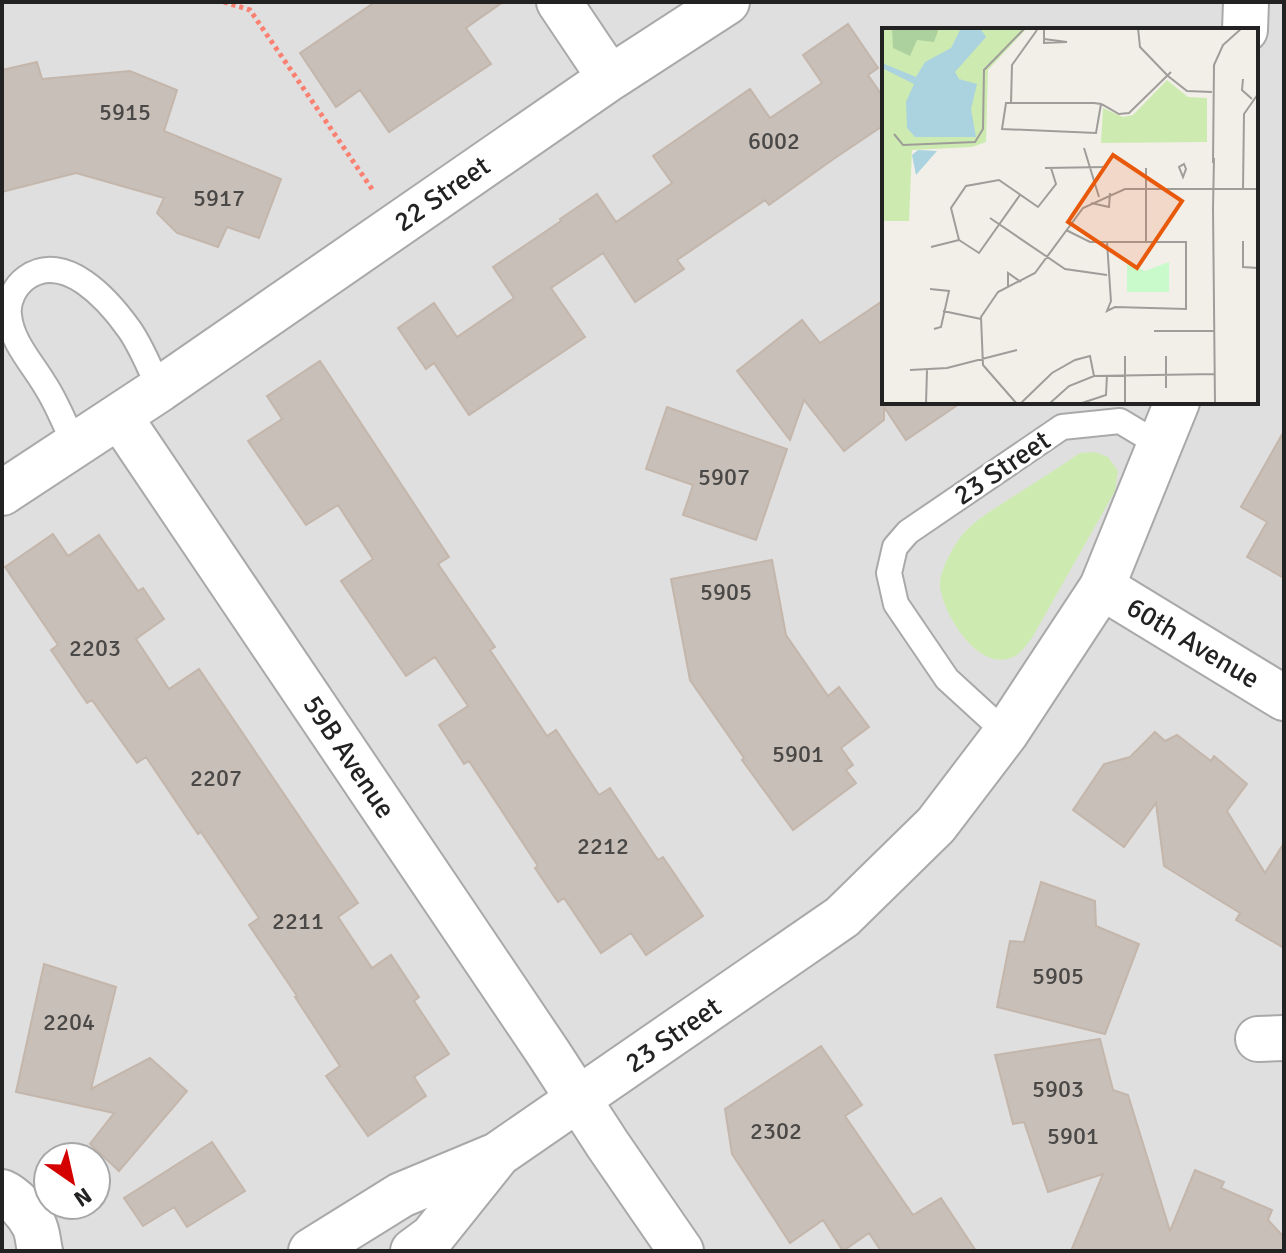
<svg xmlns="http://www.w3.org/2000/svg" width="1286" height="1253" font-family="Signika,sans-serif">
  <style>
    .residential { fill: #e0dfdf; fill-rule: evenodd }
    .grass { fill: #cdebb0 }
    .building { fill: #c7bfb8; stroke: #c4b6ab; stroke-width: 2 }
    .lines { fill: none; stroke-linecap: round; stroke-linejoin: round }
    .service-casing { stroke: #a9a9a9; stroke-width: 28 }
    .minor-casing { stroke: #a9a9a9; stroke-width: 48 }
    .tertiary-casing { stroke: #a9a9a9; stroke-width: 48 }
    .path { stroke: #fa8072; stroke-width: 5; stroke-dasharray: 4 4; stroke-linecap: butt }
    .service { stroke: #fff; stroke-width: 24 }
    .minor { stroke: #fff; stroke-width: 44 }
    .tertiary { stroke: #fff; stroke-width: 44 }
    .labels { text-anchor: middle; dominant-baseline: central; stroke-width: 6; stroke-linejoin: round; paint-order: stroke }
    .number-label { font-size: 24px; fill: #4b4948 }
    .street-label { font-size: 28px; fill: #222; stroke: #fff }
    .inset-road { fill: none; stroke: #9f9d99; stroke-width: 2 }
    .view { fill: #e8590c; fill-opacity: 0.15; stroke: #e8590c; stroke-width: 4 }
    .inset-edge { fill: none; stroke: #222; stroke-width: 4 }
  </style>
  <rect width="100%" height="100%" fill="#f2efe9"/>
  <path class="residential" d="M 2,2 L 1284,2 L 1284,1251 L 2,1251 ZM 884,30 L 1256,30 L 1256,402 L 884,402 ZM 48,1157 L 96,1157 L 96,1205 L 48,1205 Z"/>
  <path class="grass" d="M 1095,452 L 1108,457 L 1118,471 L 1115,491 L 1032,638 C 1027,644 1022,652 1015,656 C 980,675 944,616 940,587 C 939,573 950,553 957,542 C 971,521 993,510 1014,496 C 1036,482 1058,468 1080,453 Z"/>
  <path class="building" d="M 375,2 L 503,2 L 466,28 L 491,64 L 389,132 L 360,90 L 336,107 L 300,53 Z
    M 848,24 L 878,68 L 868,75 L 884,98 L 884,125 L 835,158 L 769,205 L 765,200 L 677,260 L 684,269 L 635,302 L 603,253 L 551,288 L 585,337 L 469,415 L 434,363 L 426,369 L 398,328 L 434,303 L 457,337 L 514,298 L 493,267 L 561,221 L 560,219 L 597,194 L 616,222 L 672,183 L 653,156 L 750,89 L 770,118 L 822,83 L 803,55 Z
    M 37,62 L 42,79 L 130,71 L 177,90 L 164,131 L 281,179 L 259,238 L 227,227 L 218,247 L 177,233 L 157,213 L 164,198 L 76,173 L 2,192 L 2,70 Z
    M 884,300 L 884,402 L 962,402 L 906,440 L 884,407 L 884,420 L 844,451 L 804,400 L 790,440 L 737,371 L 802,320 L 820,343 Z
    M 320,361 L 449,557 L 438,564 L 495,647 L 490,650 L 547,736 L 556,730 L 599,795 L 610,788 L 658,860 L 663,857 L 703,916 L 646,955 L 631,933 L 601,953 L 564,898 L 558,902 L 535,868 L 538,866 L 469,761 L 464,764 L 439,725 L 468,706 L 435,657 L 406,676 L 341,581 L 373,559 L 338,505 L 306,525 L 248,441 L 282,419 L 267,396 Z
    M 667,407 L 787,449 L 756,540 L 683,515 L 693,485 L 646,469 Z
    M 1284,431 L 1284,578 L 1247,557 L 1267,522 L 1241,507 Z
    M 53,534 L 68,556 L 99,535 L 138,591 L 143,588 L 164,619 L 136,639 L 169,689 L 199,669 L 358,903 L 338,917 L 372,968 L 391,955 L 419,997 L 414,1001 L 449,1054 L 414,1077 L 426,1096 L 368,1136 L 326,1076 L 340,1066 L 295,997 L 297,996 L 249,925 L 259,918 L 201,832 L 198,834 L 146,757 L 137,763 L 92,700 L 87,703 L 51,650 L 58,645 L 5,567 Z
    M 772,560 L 786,635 L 828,696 L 839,687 L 869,727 L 841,748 L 853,765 L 846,770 L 856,783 L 793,830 L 742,760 L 744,758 L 690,680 L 671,579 Z
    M 1155,732 L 1165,741 L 1177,735 L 1211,761 L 1214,756 L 1247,784 L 1227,811 L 1265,873 L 1284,843 L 1284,948 L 1236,920 L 1240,913 L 1164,866 L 1156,803 L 1124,847 L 1073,810 L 1104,764 L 1130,757 Z
    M 1041,882 L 1095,901 L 1096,926 L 1139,944 L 1105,1034 L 997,1007 L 1010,941 L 1024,942 Z
    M 44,964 L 116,987 L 91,1089 L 150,1058 L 187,1091 L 119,1171 L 90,1144 L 114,1113 L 16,1092 Z
    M 1100,1039 L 1113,1090 L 1128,1095 L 1170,1231 L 1195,1170 L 1224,1182 L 1221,1188 L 1272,1210 L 1268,1220 L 1284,1237 L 1284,1251 L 1071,1251 L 1103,1174 L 1048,1192 L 1024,1122 L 1013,1124 L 995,1055 Z
    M 821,1046 L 862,1105 L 845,1116 L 913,1215 L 941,1198 L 976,1251 L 881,1251 L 869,1233 L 843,1251 L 823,1220 L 790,1243 L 732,1154 L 725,1109 Z
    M 212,1142 L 245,1191 L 187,1227 L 174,1207 L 143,1226 L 124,1198 Z"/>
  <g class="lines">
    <g class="service-casing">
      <path id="service" d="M 75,445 C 65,425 57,403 45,385 C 32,363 11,341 9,315 C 7,302 15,286 26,278 C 65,250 109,301 129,329 C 142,347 150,370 160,389
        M 1006,733 L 947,679 L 896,604 L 889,573 L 895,547 L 908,532 L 1062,427 L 1120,421 L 1160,445"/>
    </g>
    <g class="minor-casing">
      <path id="minor" d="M 559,2 L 610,78
        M 119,416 L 549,1054 L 608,1145 L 681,1251
        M 2,493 L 160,389 L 610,78 L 727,2
        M 1102,587 L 1284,698
        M 1258,1039 L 1284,1038
        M 2,1192 C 14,1197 28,1213 34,1225 C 38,1233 38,1243 40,1251"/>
    </g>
    <g class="tertiary-casing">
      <path id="tertiary" d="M 1245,30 L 1246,2
        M 311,1251 L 401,1195 L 497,1155 L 842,917 L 936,825 L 1006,733 L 1102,587 L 1177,402
        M 413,1251 L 432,1237 L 496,1157"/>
    </g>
    <path class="path" d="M 224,2 L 250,10 L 374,192"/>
    <use href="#service" class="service"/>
    <use href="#minor" class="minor"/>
    <use href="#tertiary" class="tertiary"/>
  </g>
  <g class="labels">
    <g class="number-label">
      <text x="125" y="112">5915</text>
      <text x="774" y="141">6002</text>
      <text x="219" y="198">5917</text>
      <text x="724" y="477">5907</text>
      <text x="726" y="592">5905</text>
      <text x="95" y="648">2203</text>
      <text x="798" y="754">5901</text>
      <text x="216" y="778">2207</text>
      <text x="603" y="846">2212</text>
      <text x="298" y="921">2211</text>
      <text x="1058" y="976">5905</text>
      <text x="69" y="1022">2204</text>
      <text x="1058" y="1089">5903</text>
      <text x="776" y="1131">2302</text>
      <text x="1073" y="1136">5901</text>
    </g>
    <g class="street-label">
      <text transform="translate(442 194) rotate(-35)">22 Street</text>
      <text transform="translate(1002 468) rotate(-34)">23 Street</text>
      <text transform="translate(1193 643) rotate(31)">60th Avenue</text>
      <text transform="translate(349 757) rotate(56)">59B Avenue</text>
      <text transform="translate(673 1035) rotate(-35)">23 Street</text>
    </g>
  </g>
  <g transform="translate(882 28)">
    <rect width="376" height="376" fill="#f2efe9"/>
    <path d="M 0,0 L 145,0 L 106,42 L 104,114 L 90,119 L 30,122 L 27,193 L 0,193 ZM 285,52 L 306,69 L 325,70 L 325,114 L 219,115 L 221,80 L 241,89 L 251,87 Z" fill="#cdebb0"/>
    <path d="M 10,0 L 57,0 L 52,14 L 35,12 L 28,28 L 11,20 Z" fill="#add19e"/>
    <path d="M 245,234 L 263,243 L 287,234 L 287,264 L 245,264 Z" fill="#c8facc"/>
    <path d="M 79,0 L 98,0 L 104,9 L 73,44 L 77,51 L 95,56 L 89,81 L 94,109 L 33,109 L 25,100 L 24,74 L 32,56 L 0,40 L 0,35 L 34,49 L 43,34 L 69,20 ZM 36,122 L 55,123 L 34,147 L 30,127 Z" fill="#aad3df"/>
    <path class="inset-road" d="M 146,0 L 191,0M 162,0 L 162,15 L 185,14 L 162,11M 256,0 L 258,19 L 286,48 L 305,63 L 330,64M 361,51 L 360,62 L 370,71M 129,75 L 130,37 L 155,2M 219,76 L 214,105 L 120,101 L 124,75 L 212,75 L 219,76 L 221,77 L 237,86 L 247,85 L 289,44M 12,106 L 21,117 L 93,114 L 101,101 L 102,42 L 143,0M 202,120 L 217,169M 331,135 L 332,37 L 341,17 L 360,0M 302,136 L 304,141 L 301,149 L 297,139 ZM 163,140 L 225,139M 264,140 L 264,214M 361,161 L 362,86 L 376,66M 138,167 L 97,225 L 77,212 L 69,180 L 84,158 L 117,152 L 156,179 L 174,156 L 169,140M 209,175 L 227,179 L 228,165M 331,179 L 333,376M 331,181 L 332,130M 108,190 L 183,241 L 225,247M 184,202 L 208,214 L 304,214 L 304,281 L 233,279 L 225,283 L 229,273M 361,213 L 361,239 L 376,240M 225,214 L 229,274M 49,219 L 77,212M 126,258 L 126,245 L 139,254M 48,261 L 67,263 L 59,299 L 52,301M 61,283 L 99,291M 272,303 L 333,303M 243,328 L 243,376M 284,328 L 284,360M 28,342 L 65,340 L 135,322M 44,376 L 45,342M 44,376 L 77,375M 135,376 L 101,337 L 99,289 L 116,264 L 153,245 L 201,180 L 243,161 L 376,161M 138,376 L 170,345 L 193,332 L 208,328 L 212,348M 167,376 L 187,358 L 212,348 L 333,346M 197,376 L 224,367 L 225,347"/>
    <path class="view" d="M 231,127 L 300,173 L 255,240 L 186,194 Z"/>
    <rect width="376" height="376" class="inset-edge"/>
  </g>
  <rect width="1286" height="1253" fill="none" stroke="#222222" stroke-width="8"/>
  <g transform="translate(72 1181) rotate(146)"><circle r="38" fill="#ffffff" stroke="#a7a7a7" stroke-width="2"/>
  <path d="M0-6L14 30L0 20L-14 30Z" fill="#d40000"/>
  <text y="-12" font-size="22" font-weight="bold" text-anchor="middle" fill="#222222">N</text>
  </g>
</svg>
